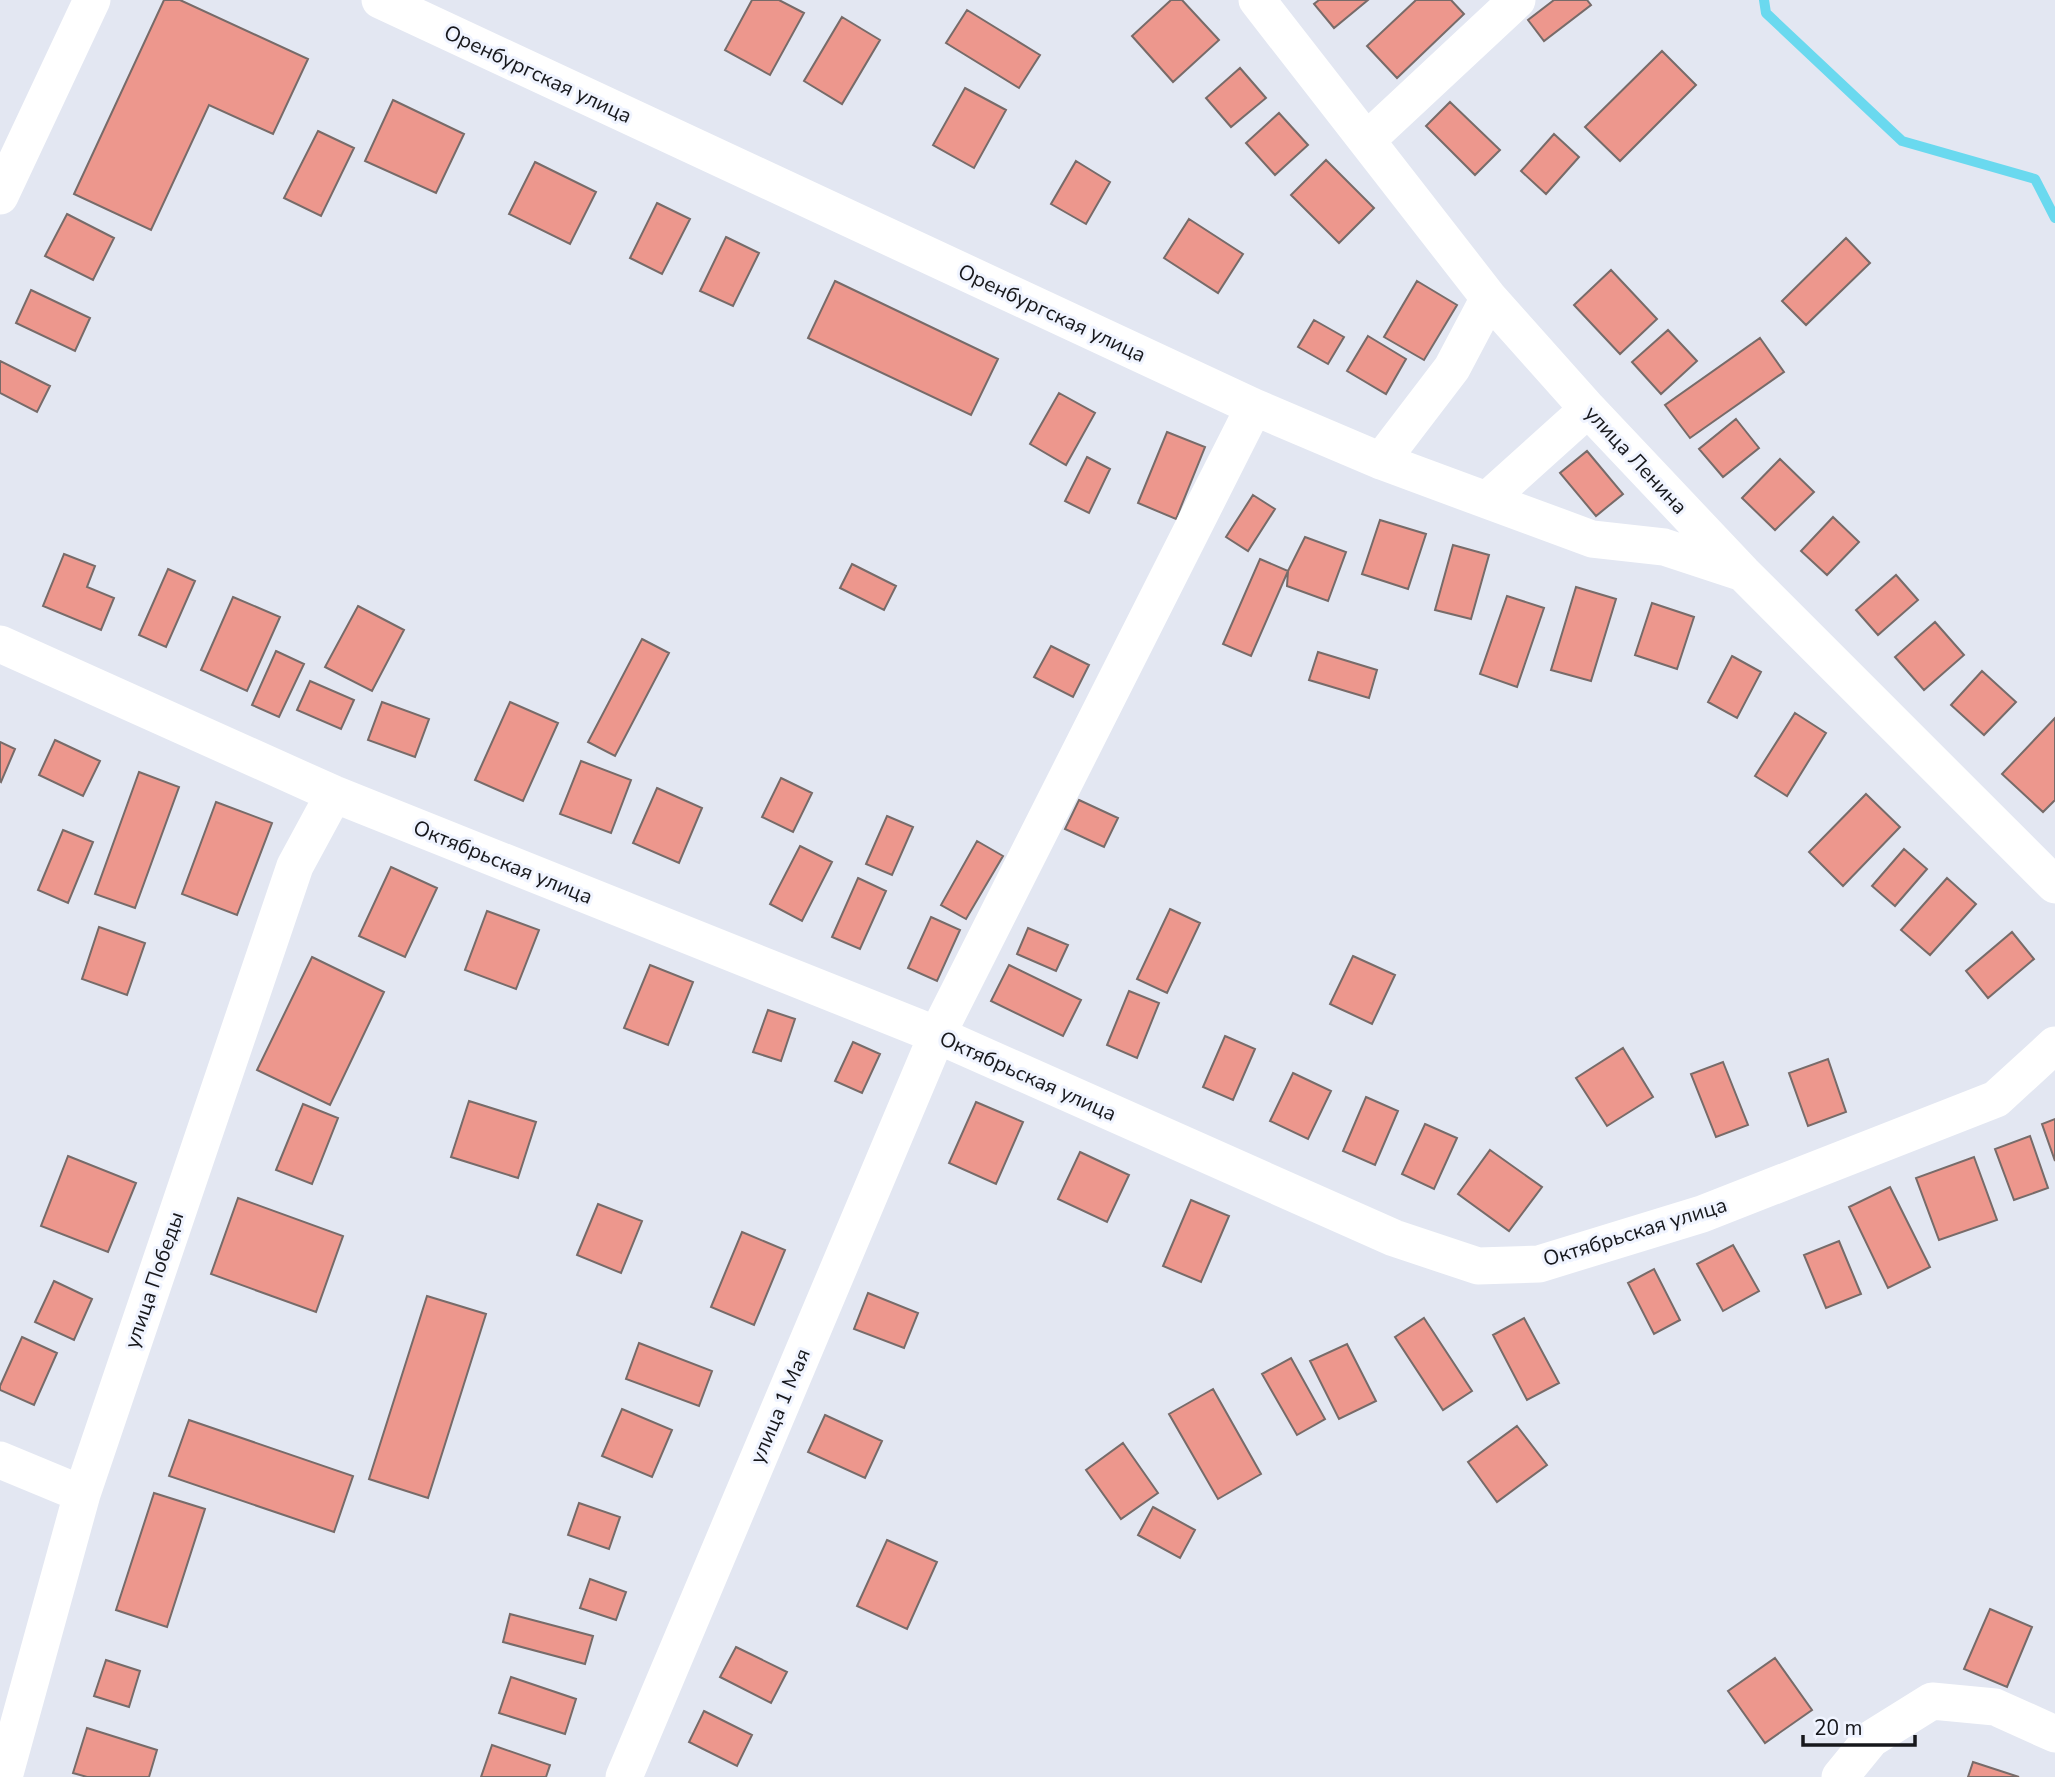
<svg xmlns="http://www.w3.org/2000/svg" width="2055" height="1777" font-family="'Nunito Sans',sans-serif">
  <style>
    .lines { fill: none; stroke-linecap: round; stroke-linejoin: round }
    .stream { stroke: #6ad9ef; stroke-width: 10 }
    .building { fill: #ed978d; stroke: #776b69; stroke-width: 2 }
    .minor { stroke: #fff; stroke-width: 37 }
    .labels { text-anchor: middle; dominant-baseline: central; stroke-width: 6; stroke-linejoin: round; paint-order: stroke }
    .street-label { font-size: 21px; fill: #17181c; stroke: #f0f4ff }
  </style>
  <rect width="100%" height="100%" fill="#e3e7f2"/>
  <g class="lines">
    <path class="stream" d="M 1764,0 L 1766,13 L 1902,141 L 2035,179 L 2055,218"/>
  </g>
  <path class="building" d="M 164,0 L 180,0 L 308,59 L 273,134 L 209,105 L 151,230 L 74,194 Z
    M 752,0 L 779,0 L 804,13 L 770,75 L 725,50 Z
    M 1171,0 L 1182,0 L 1219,40 L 1173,82 L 1132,36 Z
    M 1319,0 L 1368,0 L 1334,28 L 1314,4 Z
    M 1416,0 L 1451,0 L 1464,14 L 1397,78 L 1367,46 Z
    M 1554,0 L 1587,0 L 1591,5 L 1544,41 L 1528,20 Z
    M 967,10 L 1040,55 L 1019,88 L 946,43 Z
    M 842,17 L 880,40 L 842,104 L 804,81 Z
    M 1662,51 L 1696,85 L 1620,161 L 1585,127 Z
    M 1240,68 L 1266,98 L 1231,127 L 1206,98 Z
    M 965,88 L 1006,110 L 974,168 L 933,145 Z
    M 393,100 L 464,134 L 436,193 L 365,161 Z
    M 1450,102 L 1500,150 L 1475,175 L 1426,126 Z
    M 1279,113 L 1308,145 L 1275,175 L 1246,143 Z
    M 318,131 L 354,148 L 321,216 L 284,198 Z
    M 1554,134 L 1579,157 L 1546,194 L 1521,171 Z
    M 1326,160 L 1374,208 L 1339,243 L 1291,195 Z
    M 1076,161 L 1110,182 L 1086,224 L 1051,204 Z
    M 535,162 L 596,192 L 570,244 L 509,214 Z
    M 657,203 L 690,219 L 662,274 L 630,258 Z
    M 67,214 L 114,238 L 93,280 L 45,256 Z
    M 1189,219 L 1243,254 L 1218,293 L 1164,258 Z
    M 726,237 L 759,253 L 733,306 L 700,291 Z
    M 1846,238 L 1870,263 L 1806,325 L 1782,301 Z
    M 1611,270 L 1657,319 L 1620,354 L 1574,305 Z
    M 835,281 L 998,359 L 971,415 L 808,338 Z
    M 1417,281 L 1457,305 L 1424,360 L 1384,337 Z
    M 31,290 L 90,318 L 75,351 L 16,323 Z
    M 1314,320 L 1344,337 L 1328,364 L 1298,347 Z
    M 1668,330 L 1697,361 L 1661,394 L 1632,362 Z
    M 1368,336 L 1406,359 L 1386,394 L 1347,371 Z
    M 1760,338 L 1784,372 L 1690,438 L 1665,405 Z
    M 0,361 L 50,386 L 37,412 L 0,393 Z
    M 1059,393 L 1095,413 L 1066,465 L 1030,444 Z
    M 1736,419 L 1759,448 L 1723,477 L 1699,449 Z
    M 1167,432 L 1205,447 L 1176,519 L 1138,503 Z
    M 1587,451 L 1623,494 L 1596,516 L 1560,473 Z
    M 1087,457 L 1110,469 L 1089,513 L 1065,501 Z
    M 1780,459 L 1814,492 L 1775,530 L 1742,498 Z
    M 1253,495 L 1275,509 L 1248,551 L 1226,537 Z
    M 1833,517 L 1859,542 L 1827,575 L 1801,551 Z
    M 1380,520 L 1426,534 L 1408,589 L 1362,574 Z
    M 1305,537 L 1346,552 L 1328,601 L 1287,586 L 1288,571 Z
    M 1453,545 L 1489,555 L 1471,619 L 1435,610 Z
    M 64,554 L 95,566 L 87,587 L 114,598 L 101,630 L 43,606 Z
    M 1260,559 L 1288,571 L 1251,656 L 1223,644 Z
    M 852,564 L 896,586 L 884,610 L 840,588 Z
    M 168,569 L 195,581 L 166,647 L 139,635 Z
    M 1896,575 L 1918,600 L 1878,635 L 1856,610 Z
    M 1576,587 L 1616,599 L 1591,681 L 1551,670 Z
    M 1507,596 L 1544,608 L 1517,687 L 1480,674 Z
    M 233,597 L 280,617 L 247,691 L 201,670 Z
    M 1652,603 L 1694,617 L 1677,669 L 1635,655 Z
    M 358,606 L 404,630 L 372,691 L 325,667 Z
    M 1935,622 L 1964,655 L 1924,690 L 1895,657 Z
    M 642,639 L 669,653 L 615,756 L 588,742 Z
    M 1051,646 L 1089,665 L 1073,697 L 1034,677 Z
    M 276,651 L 304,664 L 279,717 L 252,705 Z
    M 1318,652 L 1377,670 L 1369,698 L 1309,680 Z
    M 1732,656 L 1761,672 L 1737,718 L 1708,702 Z
    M 1982,671 L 2016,702 L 1984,735 L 1951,705 Z
    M 310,681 L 354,700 L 341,729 L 297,710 Z
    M 382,702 L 429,719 L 415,757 L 368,740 Z
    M 510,702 L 558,723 L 523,801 L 475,780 Z
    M 1795,713 L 1826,733 L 1787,796 L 1755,776 Z
    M 2055,718 L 2055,800 L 2043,812 L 2002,774 Z
    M 55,740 L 100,761 L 83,796 L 39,775 Z
    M 0,742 L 15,749 L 1,782 L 0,781 Z
    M 581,761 L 631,780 L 611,833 L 560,814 Z
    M 139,772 L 179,787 L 135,908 L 95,894 Z
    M 781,778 L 812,793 L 793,832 L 762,817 Z
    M 657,788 L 702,808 L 679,863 L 633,843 Z
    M 1866,794 L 1900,827 L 1843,886 L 1809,852 Z
    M 1079,800 L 1118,818 L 1104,847 L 1065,829 Z
    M 216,802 L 272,823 L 237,915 L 182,894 Z
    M 887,816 L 913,827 L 892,875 L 866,864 Z
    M 63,830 L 93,842 L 68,903 L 38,890 Z
    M 977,841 L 1003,856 L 966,919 L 941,905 Z
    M 800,846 L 832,862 L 802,921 L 770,904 Z
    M 1904,849 L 1927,869 L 1895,906 L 1872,886 Z
    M 391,867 L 437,888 L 405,957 L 359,936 Z
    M 858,878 L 886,891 L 860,949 L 832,937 Z
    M 1947,878 L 1976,904 L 1930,955 L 1901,930 Z
    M 1170,909 L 1200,923 L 1167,993 L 1137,979 Z
    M 487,911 L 539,930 L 516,989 L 465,970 Z
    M 931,917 L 960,930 L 937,981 L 908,968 Z
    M 99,927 L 145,943 L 127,995 L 82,979 Z
    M 1028,928 L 1068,945 L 1056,971 L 1017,954 Z
    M 2012,932 L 2034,959 L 1988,998 L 1966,971 Z
    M 1353,956 L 1395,975 L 1372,1024 L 1330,1004 Z
    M 312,957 L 384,992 L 330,1105 L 257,1070 Z
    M 650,965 L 693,982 L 668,1045 L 624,1028 Z
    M 1009,965 L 1081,1000 L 1063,1036 L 991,1001 Z
    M 1129,991 L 1159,1003 L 1137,1058 L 1107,1045 Z
    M 768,1010 L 795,1019 L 781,1061 L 753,1052 Z
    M 1225,1036 L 1255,1049 L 1233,1100 L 1203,1087 Z
    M 853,1042 L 880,1054 L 862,1093 L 835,1081 Z
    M 1623,1048 L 1653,1097 L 1607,1126 L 1576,1078 Z
    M 1828,1059 L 1846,1112 L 1808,1126 L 1789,1073 Z
    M 1723,1062 L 1748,1125 L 1716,1137 L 1691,1074 Z
    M 1293,1073 L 1331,1091 L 1308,1139 L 1270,1121 Z
    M 1366,1097 L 1398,1111 L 1375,1165 L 1343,1151 Z
    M 469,1101 L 536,1122 L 518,1178 L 451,1157 Z
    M 976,1102 L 1023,1122 L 996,1184 L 949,1163 Z
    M 303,1104 L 338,1118 L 312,1184 L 276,1170 Z
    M 2055,1119 L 2055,1161 L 2042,1124 Z
    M 1425,1124 L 1457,1138 L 1434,1189 L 1402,1174 Z
    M 2030,1136 L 2048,1188 L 2014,1200 L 1995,1149 Z
    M 1490,1150 L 1542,1187 L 1509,1231 L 1458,1194 Z
    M 1080,1152 L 1129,1175 L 1107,1222 L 1058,1199 Z
    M 68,1156 L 136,1183 L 108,1252 L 41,1226 Z
    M 1974,1157 L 1997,1220 L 1939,1240 L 1916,1178 Z
    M 1890,1187 L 1930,1267 L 1888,1288 L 1849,1207 Z
    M 238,1198 L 343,1236 L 316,1312 L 211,1274 Z
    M 1191,1200 L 1229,1216 L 1201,1282 L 1163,1266 Z
    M 598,1204 L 642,1221 L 621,1273 L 577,1255 Z
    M 742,1232 L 785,1250 L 754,1325 L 711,1307 Z
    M 1839,1241 L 1861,1294 L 1826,1308 L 1804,1255 Z
    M 1733,1245 L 1759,1291 L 1723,1311 L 1697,1264 Z
    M 1654,1269 L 1680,1320 L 1654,1334 L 1628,1283 Z
    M 54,1281 L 92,1299 L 74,1340 L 35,1322 Z
    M 868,1293 L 918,1313 L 904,1348 L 854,1329 Z
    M 427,1296 L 486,1314 L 428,1498 L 369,1479 Z
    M 1424,1318 L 1472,1391 L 1443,1410 L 1395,1337 Z
    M 1524,1318 L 1559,1383 L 1527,1400 L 1493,1335 Z
    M 22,1337 L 57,1353 L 34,1405 L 0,1390 L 0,1386 Z
    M 639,1343 L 712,1371 L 699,1406 L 626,1379 Z
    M 1347,1344 L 1376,1401 L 1339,1419 L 1310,1361 Z
    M 1291,1358 L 1325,1419 L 1297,1435 L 1262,1374 Z
    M 1213,1389 L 1261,1474 L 1218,1499 L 1169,1414 Z
    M 622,1409 L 672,1430 L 652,1477 L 602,1456 Z
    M 825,1415 L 882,1441 L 865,1478 L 808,1452 Z
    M 189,1420 L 353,1476 L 334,1532 L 169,1476 Z
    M 1517,1426 L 1547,1465 L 1497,1502 L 1468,1462 Z
    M 1123,1443 L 1158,1493 L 1121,1519 L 1086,1470 Z
    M 154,1493 L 205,1509 L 167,1627 L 116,1610 Z
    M 579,1503 L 620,1517 L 609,1549 L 568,1535 Z
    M 1153,1507 L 1195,1530 L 1180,1558 L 1138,1535 Z
    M 887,1540 L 937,1562 L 907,1629 L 857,1606 Z
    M 590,1579 L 626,1592 L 616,1620 L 580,1608 Z
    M 1990,1609 L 2032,1627 L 2007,1687 L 1964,1669 Z
    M 510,1614 L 593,1636 L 585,1664 L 503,1642 Z
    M 736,1647 L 787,1672 L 771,1703 L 720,1677 Z
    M 1775,1658 L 1812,1710 L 1765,1743 L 1728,1691 Z
    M 106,1660 L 140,1671 L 129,1707 L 94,1696 Z
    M 511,1677 L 576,1699 L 565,1734 L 499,1713 Z
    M 704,1711 L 752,1735 L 737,1766 L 689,1742 Z
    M 87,1728 L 157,1750 L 149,1777 L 87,1777 L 73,1773 Z
    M 492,1745 L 550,1765 L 546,1777 L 481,1777 Z
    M 1973,1762 L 2019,1777 L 1968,1777 Z"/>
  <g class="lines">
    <path class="minor" d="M 380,0 L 1254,407 L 1381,461 L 1592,539 L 1664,547 L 1743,573
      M 1257,0 L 1489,298 L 1588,409 L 1743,573 L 2055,885
      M 1367,140 L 1517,0
      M 0,196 L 92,0
      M 1381,461 L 1452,368 L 1489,298
      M 1487,500 L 1588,409
      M 0,644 L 334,794 L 937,1035 L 1394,1238 L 1478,1266 L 1539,1264 L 1702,1214 L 1996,1099 L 2055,1045
      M 0,1460 L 82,1494
      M 4,1777 L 82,1494 L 295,866 L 334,794
      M 624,1777 L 937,1035 L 1254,407
      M 1840,1777 L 1871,1739 L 1932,1701 L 1995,1707 L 2055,1734"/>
  </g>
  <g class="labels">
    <g class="street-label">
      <text transform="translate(538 74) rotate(25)">Оренбургская улица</text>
      <text transform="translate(1052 313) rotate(25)">Оренбургская улица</text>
      <text transform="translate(1636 460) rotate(47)">улица Ленина</text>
      <text transform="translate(503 862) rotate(22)">Октябрьская улица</text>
      <text transform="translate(1028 1076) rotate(24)">Октябрьская улица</text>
      <text transform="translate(1635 1232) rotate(-17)">Октябрьская улица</text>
      <text transform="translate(154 1280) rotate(-71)">улица Победы</text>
      <text transform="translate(780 1406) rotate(-67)">улица 1 Мая</text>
    </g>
  </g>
  <path d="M1803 1735v10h112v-10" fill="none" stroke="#17181c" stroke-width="3.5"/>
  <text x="1814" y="1735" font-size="21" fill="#17181c" stroke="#f0f4ff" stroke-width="5" paint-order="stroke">20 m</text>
</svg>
